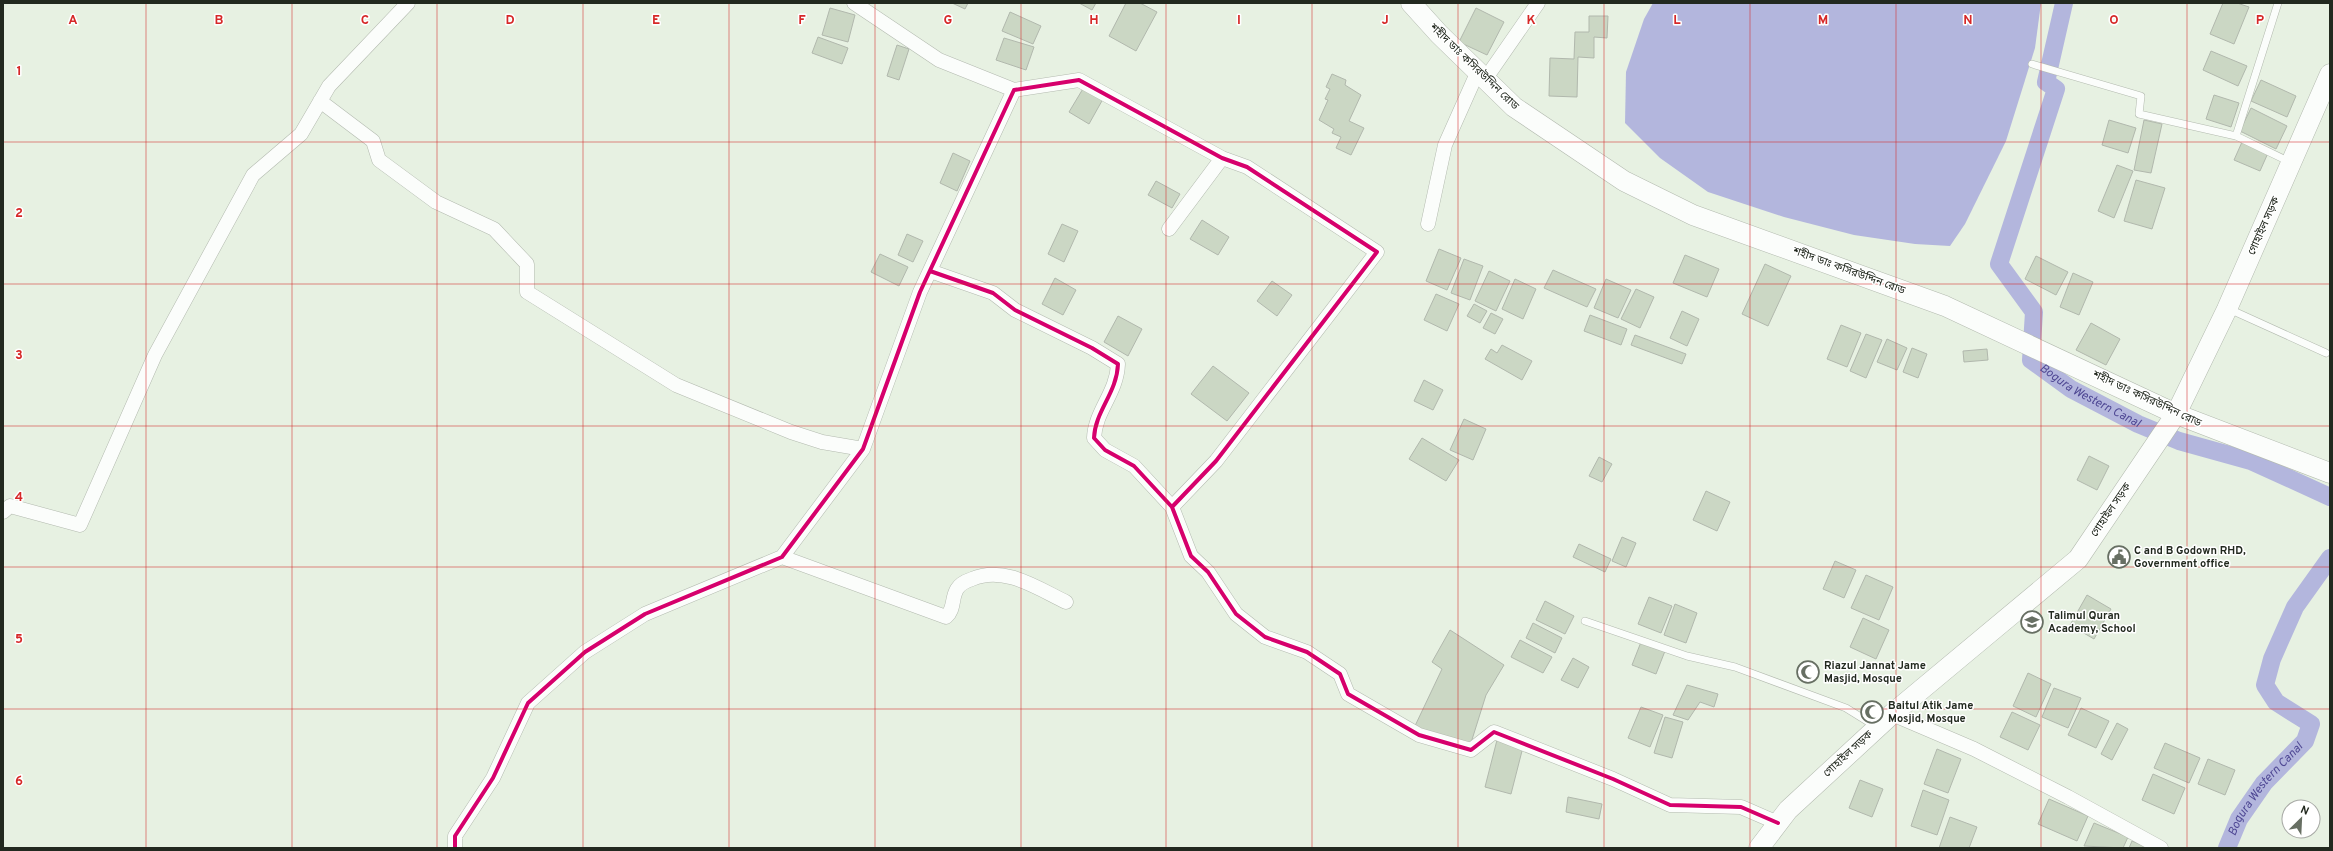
<svg xmlns="http://www.w3.org/2000/svg" width="2333" height="851" font-family="Overpass,'Noto Sans Bengali',sans-serif">
  <style>
    .water { fill: #b3b6dd }
    .lines { fill: none; stroke-linecap: round; stroke-linejoin: round }
    .canal { stroke: #b3b6dd; stroke-width: 18 }
    .building { fill: #cbd7c4; stroke: #b1b8ad }
    .lane-casing { stroke: #b3baaf; stroke-width: 8 }
    .street-casing { stroke: #b3baaf; stroke-width: 15 }
    .secondary-casing { stroke: #b3baaf; stroke-width: 21 }
    .lane { stroke: #fbfdfb; stroke-width: 7 }
    .street { stroke: #fbfdfb; stroke-width: 14 }
    .secondary { stroke: #fbfdfb; stroke-width: 20 }
    .cycleway-casing { stroke: #fff; stroke-width: 6 }
    .cycleway { stroke: #d6006c; stroke-width: 4 }
    .grid { fill: none; stroke: #d62828; stroke-width: 1; stroke-opacity: 0.55 }
    .labels { text-anchor: middle; dominant-baseline: central; stroke-width: 3; stroke-linejoin: round; paint-order: stroke }
    .street-label { font-size: 11px; fill: #22291f; stroke: #fff }
    .poi-label { font-size: 11px; font-weight: bold; fill: #22291f; stroke: #fff; text-anchor: start }
    .water-label { font-size: 12px; font-style: italic; fill: #4f4894; stroke: #fff }
    .grid-label { font-size: 13px; text-anchor: middle; font-weight: bold; fill: #d62828; stroke: #fff; stroke-width: 3; stroke-linejoin: round; paint-order: stroke }
  </style>
  <rect width="100%" height="100%" fill="#e7f1e2"/>
  <path class="water" d="M 1653,3 L 2041,3 L 2035,48 L 2006,141 L 1965,224 L 1950,246 L 1915,244 L 1854,235 L 1784,217 L 1708,192 L 1660,158 L 1625,123 L 1626,72 L 1644,19 Z"/>
  <g class="lines">
    <g class="canal">
      <path id="s1" d="M 2064,3 L 2046,82 L 2056,89 L 1999,264 L 2034,312 L 2031,360 L 2071,389 L 2138,424 L 2179,441 L 2251,461 L 2330,497"/>
      <path id="s2" d="M 2227,848 L 2239,819 L 2264,783 L 2305,741 L 2311,724 L 2276,702 L 2265,685 L 2272,659 L 2295,607 L 2330,558"/>
    </g>
  </g>
  <path class="building" d="M 952,3 L 968,3 L 965,9 Z
    M 1079,3 L 1096,3 L 1092,10 Z
    M 1126,3 L 1140,3 L 1157,12 L 1136,51 L 1109,36 Z
    M 2223,3 L 2237,3 L 2249,7 L 2234,44 L 2210,34 Z
    M 830,8 L 855,15 L 848,42 L 822,35 Z
    M 1476,8 L 1504,22 L 1487,55 L 1459,42 Z
    M 1010,12 L 1041,26 L 1033,44 L 1002,31 Z
    M 1589,16 L 1608,16 L 1607,38 L 1594,37 L 1594,58 L 1578,57 L 1577,97 L 1549,96 L 1550,58 L 1574,59 L 1575,32 L 1589,32 Z
    M 818,37 L 848,48 L 842,64 L 812,53 Z
    M 1004,38 L 1034,47 L 1026,70 L 996,60 Z
    M 897,45 L 909,49 L 899,80 L 887,76 Z
    M 2211,51 L 2247,66 L 2238,86 L 2203,70 Z
    M 1332,74 L 1346,80 L 1345,85 L 1361,95 L 1349,121 L 1364,128 L 1351,155 L 1336,148 L 1341,137 L 1332,133 L 1334,129 L 1319,120 L 1328,100 L 1325,99 L 1330,89 L 1326,87 Z
    M 2261,80 L 2296,96 L 2287,117 L 2251,101 Z
    M 1084,87 L 1103,99 L 1089,124 L 1069,112 Z
    M 2214,95 L 2239,103 L 2231,127 L 2206,119 Z
    M 2251,108 L 2287,126 L 2276,149 L 2240,131 Z
    M 2109,120 L 2136,128 L 2128,153 L 2102,145 Z
    M 2144,120 L 2162,124 L 2151,173 L 2134,170 Z
    M 2242,142 L 2268,153 L 2260,171 L 2234,160 Z
    M 953,153 L 970,161 L 957,191 L 940,183 Z
    M 2117,165 L 2133,171 L 2114,218 L 2098,211 Z
    M 2136,180 L 2165,188 L 2152,229 L 2124,221 Z
    M 1156,181 L 1180,194 L 1172,208 L 1148,195 Z
    M 1202,220 L 1229,237 L 1218,255 L 1190,239 Z
    M 1062,224 L 1078,231 L 1064,262 L 1048,254 Z
    M 907,234 L 923,241 L 913,262 L 898,255 Z
    M 1439,249 L 1461,258 L 1447,290 L 1426,281 Z
    M 880,254 L 908,267 L 899,286 L 871,272 Z
    M 1685,255 L 1719,269 L 1707,297 L 1673,283 Z
    M 2036,256 L 2068,272 L 2056,295 L 2025,279 Z
    M 1464,259 L 1483,266 L 1470,300 L 1451,293 Z
    M 1765,264 L 1791,276 L 1768,326 L 1742,314 Z
    M 1553,270 L 1596,289 L 1587,307 L 1544,288 Z
    M 1489,271 L 1510,281 L 1496,311 L 1475,301 Z
    M 2073,273 L 2093,282 L 2079,315 L 2060,307 Z
    M 1055,278 L 1076,290 L 1063,315 L 1042,304 Z
    M 1515,279 L 1536,289 L 1523,319 L 1502,309 Z
    M 1606,279 L 1631,290 L 1618,318 L 1594,308 Z
    M 1272,281 L 1292,295 L 1277,316 L 1257,301 Z
    M 1636,289 L 1654,297 L 1640,328 L 1621,319 Z
    M 1436,294 L 1459,304 L 1447,331 L 1424,320 Z
    M 1474,304 L 1487,311 L 1480,323 L 1467,316 Z
    M 1682,311 L 1699,319 L 1687,346 L 1670,338 Z
    M 1491,313 L 1503,319 L 1495,334 L 1483,328 Z
    M 1590,315 L 1627,329 L 1621,345 L 1584,331 Z
    M 1118,316 L 1142,329 L 1128,356 L 1104,342 Z
    M 2091,323 L 2120,339 L 2106,365 L 2076,350 Z
    M 1841,325 L 1861,333 L 1847,367 L 1827,359 Z
    M 1866,334 L 1882,340 L 1866,378 L 1850,371 Z
    M 1635,335 L 1686,354 L 1682,364 L 1631,345 Z
    M 1887,339 L 1907,348 L 1897,370 L 1877,362 Z
    M 1502,345 L 1532,361 L 1522,380 L 1485,359 L 1491,349 L 1497,353 Z
    M 1912,348 L 1927,354 L 1918,378 L 1903,372 Z
    M 1987,349 L 1988,360 L 1964,362 L 1963,351 Z
    M 1213,366 L 1249,393 L 1227,421 L 1191,394 Z
    M 1424,380 L 1443,390 L 1433,410 L 1414,401 Z
    M 1464,419 L 1486,429 L 1473,460 L 1450,450 Z
    M 1422,438 L 1459,460 L 1446,481 L 1409,459 Z
    M 2089,456 L 2109,466 L 2097,490 L 2077,480 Z
    M 1599,457 L 1612,464 L 1602,482 L 1589,476 Z
    M 1706,491 L 1730,502 L 1717,531 L 1693,520 Z
    M 1622,537 L 1636,543 L 1626,567 L 1612,561 Z
    M 1579,544 L 1611,559 L 1605,572 L 1573,557 Z
    M 1835,561 L 1856,570 L 1844,598 L 1823,589 Z
    M 1866,575 L 1893,587 L 1879,620 L 1851,608 Z
    M 2087,595 L 2111,609 L 2094,639 L 2070,625 Z
    M 1649,597 L 1672,606 L 1661,633 L 1638,624 Z
    M 1545,601 L 1574,616 L 1565,634 L 1536,620 Z
    M 1675,604 L 1697,613 L 1686,643 L 1664,635 Z
    M 1863,618 L 1889,630 L 1876,659 L 1850,647 Z
    M 1533,623 L 1562,638 L 1555,653 L 1526,638 Z
    M 1450,630 L 1504,665 L 1486,695 L 1470,746 L 1414,728 L 1442,669 L 1432,662 Z
    M 1520,640 L 1552,657 L 1543,673 L 1511,657 Z
    M 1641,642 L 1665,651 L 1656,674 L 1632,665 Z
    M 1573,658 L 1589,667 L 1578,688 L 1561,680 Z
    M 2028,673 L 2051,684 L 2036,717 L 2013,706 Z
    M 1687,685 L 1718,694 L 1714,707 L 1700,702 L 1688,720 L 1673,715 Z
    M 2054,688 L 2081,698 L 2068,728 L 2042,717 Z
    M 1641,707 L 1663,715 L 1650,747 L 1628,738 Z
    M 2081,708 L 2109,721 L 2096,748 L 2068,735 Z
    M 2012,712 L 2040,725 L 2028,750 L 2000,737 Z
    M 1665,717 L 1683,722 L 1672,758 L 1654,753 Z
    M 2117,723 L 2128,729 L 2112,760 L 2101,754 Z
    M 1497,740 L 1523,747 L 1511,794 L 1485,787 Z
    M 2165,743 L 2200,758 L 2189,783 L 2154,768 Z
    M 1937,749 L 1961,759 L 1948,793 L 1924,784 Z
    M 2208,759 L 2235,770 L 2225,795 L 2198,784 Z
    M 2153,774 L 2185,788 L 2174,814 L 2142,800 Z
    M 1860,780 L 1883,789 L 1872,817 L 1849,808 Z
    M 1923,790 L 1949,800 L 1937,835 L 1911,826 Z
    M 1568,797 L 1602,804 L 1599,819 L 1566,812 Z
    M 2049,799 L 2088,816 L 2077,841 L 2038,824 Z
    M 1950,817 L 1977,827 L 1969,848 L 1939,848 Z
    M 2094,823 L 2128,837 L 2123,848 L 2084,846 Z
    M 2132,841 L 2149,848 L 2129,848 Z"/>
  <g class="lines">
    <g class="lane-casing">
      <path id="lane" d="M 2032,64 L 2141,96 L 2139,114 L 2236,136 L 2290,162
        M 2236,136 L 2278,3
        M 2229,309 L 2326,353
        M 1585,621 L 1687,656 L 1735,667 L 1846,708 L 1875,726"/>
    </g>
    <g class="street-casing">
      <path id="street" d="M 854,3 L 939,60 L 1014,90
        M 1486,78 L 1538,3
        M 320,101 L 373,141 L 379,160 L 436,202 L 494,229 L 527,264 L 527,292 L 676,385 L 791,432 L 822,442 L 863,449
        M 1428,224 L 1445,145 L 1478,71
        M 1169,229 L 1222,158
        M 930,271 L 993,293 L 1015,310 L 1092,348 L 1118,364 C 1117,393 1095,411 1094,438 L 1105,450 L 1134,466 L 1172,507 L 1191,556 L 1208,572 L 1236,614 L 1265,637 L 1307,652 L 1340,674 L 1348,694 L 1419,735 L 1471,750 L 1494,732 L 1613,779 L 1670,805 L 1741,807 L 1778,823
        M 3,512 L 10,506 L 80,525 L 155,355 L 253,175 L 301,134 L 329,86 L 408,3
        M 782,557 L 946,617 C 955,609 951,599 957,589 C 960,584 966,581 972,579 C 1004,565 1037,588 1066,602
        M 1892,714 L 1974,749 L 2068,797 L 2161,848
        M 455,848 L 455,836 L 493,778 L 528,703 L 585,652 L 645,614 L 782,557 L 863,449 L 920,292 L 1014,90 L 1079,80 L 1222,158 L 1247,167 L 1377,252 L 1216,461 L 1172,507"/>
    </g>
    <g class="secondary-casing">
      <path id="secondary" d="M 1411,3 L 1439,34 L 1514,107 L 1624,181 L 1693,215 L 1945,306 L 2176,414 L 2330,473
        M 1759,848 L 1788,810 L 1892,714 L 2078,559 L 2176,414 L 2227,309 L 2330,74"/>
    </g>
    <use href="#lane" class="lane"/>
    <use href="#street" class="street"/>
    <use href="#secondary" class="secondary"/>
    <g class="cycleway-casing">
      <path id="cycleway" d="M 930,271 L 993,293 L 1015,310 L 1092,348 L 1118,364 C 1117,393 1095,411 1094,438 L 1105,450 L 1134,466 L 1172,507 L 1191,556 L 1208,572 L 1236,614 L 1265,637 L 1307,652 L 1340,674 L 1348,694 L 1419,735 L 1471,750 L 1494,732 L 1613,779 L 1670,805 L 1741,807 L 1778,823
        M 455,848 L 455,836 L 493,778 L 528,703 L 585,652 L 645,614 L 782,557 L 863,449 L 920,292 L 1014,90 L 1079,80 L 1222,158 L 1247,167 L 1377,252 L 1216,461 L 1172,507"/>
    </g>
    <use href="#cycleway" class="cycleway"/>
  </g>
  <path class="grid" d="M 146,3 L 146,848M 292,3 L 292,848M 437,3 L 437,848M 583,3 L 583,848M 729,3 L 729,848M 875,3 L 875,848M 1021,3 L 1021,848M 1166,3 L 1166,848M 1312,3 L 1312,848M 1458,3 L 1458,848M 1604,3 L 1604,848M 1750,3 L 1750,848M 1896,3 L 1896,848M 2041,3 L 2041,848M 2187,3 L 2187,848M 3,142 L 2330,142M 3,284 L 2330,284M 3,426 L 2330,426M 3,567 L 2330,567M 3,709 L 2330,709"/>
  <defs>
    <g id="civic-ring" transform="scale(1.15)"><circle r="9.5" fill="#fff" stroke="#676f63" stroke-width="1.5"/><path d="M-.6-6.5H3V-4.5H.6V-3L4-1V1h2V6H-6V1h2V-1L-.6-3ZM-1.2 2.5V6h2.4V2.5Z" fill="#676f63"/></g>
    <g id="school-ring" transform="scale(1.15)"><circle r="9.5" fill="#fff" stroke="#676f63" stroke-width="1.5"/><path d="M0-5L7-2L0 1L-7-2ZM-4 1L0 2.5L4 1V4Q0 6-4 4Z" fill="#676f63"/></g>
    <g id="mosque-ring" transform="scale(1.15)"><circle r="9.5" fill="#fff" stroke="#676f63" stroke-width="1.5"/><path d="M3.5-4.9A6 6 0 1 0 3.5 4.9A5 5 0 1 1 3.5-4.9Z" fill="#676f63"/></g>
  </defs>
  <g fill-rule="evenodd">
    <use href="#civic-ring" x="2119" y="557"/>
    <use href="#school-ring" x="2032" y="622"/>
    <use href="#mosque-ring" x="1808" y="672"/>
    <use href="#mosque-ring" x="1872" y="712"/>
  </g>
  <g class="labels">
    <g class="street-label">
      <text transform="translate(1474 67) rotate(44)">শহীদ ডাঃ কসিরউদ্দিন রোড</text>
      <text transform="translate(2264 226) rotate(-66)">গোহাইল সড়ক</text>
      <text transform="translate(1849 271) rotate(20)">শহীদ ডাঃ কসিরউদ্দিন রোড</text>
      <text transform="translate(2147 399) rotate(25)">শহীদ ডাঃ কসিরউদ্দিন রোড</text>
      <text transform="translate(2111 510) rotate(-56)">গোহাইল সড়ক</text>
      <text transform="translate(1848 754) rotate(-43)">গোহাইল সড়ক</text>
    </g>
    <g class="poi-label">
      <text x="2134" y="551">C and B Godown RHD,<tspan x="2134" dy="13">Government office</tspan></text>
      <text x="2048" y="616">Talimul Quran<tspan x="2048" dy="13">Academy, School</tspan></text>
      <text x="1824" y="666">Riazul Jannat Jame<tspan x="1824" dy="13">Masjid, Mosque</tspan></text>
      <text x="1888" y="706">Baitul Atik Jame<tspan x="1888" dy="13">Mosjid, Mosque</tspan></text>
    </g>
    <g class="water-label">
      <text stroke="none"><textPath href="#s1" startOffset="454">Bogura Western Canal</textPath></text>
      <text stroke="none"><textPath href="#s2" startOffset="71">Bogura Western Canal</textPath></text>
    </g>
  </g>
  <g class="grid-label">
    <text x="73" y="24">A</text>
    <text x="219" y="24">B</text>
    <text x="365" y="24">C</text>
    <text x="510" y="24">D</text>
    <text x="656" y="24">E</text>
    <text x="802" y="24">F</text>
    <text x="948" y="24">G</text>
    <text x="1094" y="24">H</text>
    <text x="1239" y="24">I</text>
    <text x="1385" y="24">J</text>
    <text x="1531" y="24">K</text>
    <text x="1677" y="24">L</text>
    <text x="1823" y="24">M</text>
    <text x="1968" y="24">N</text>
    <text x="2114" y="24">O</text>
    <text x="2260" y="24">P</text>
    <text x="19" y="75">1</text>
    <text x="19" y="217">2</text>
    <text x="19" y="359">3</text>
    <text x="19" y="501">4</text>
    <text x="19" y="643">5</text>
    <text x="19" y="785">6</text>
  </g>
  <rect width="2333" height="851" fill="none" stroke="#22291f" stroke-width="8"/>
  <g transform="translate(2301 819) rotate(24)"><circle r="19" fill="#ffffff" stroke="#a7a9a5"/>
  <path d="M0-3L7 15L0 10L-7 15Z" fill="#676f63"/>
  <text y="-6" font-size="11" font-weight="bold" text-anchor="middle" fill="#22291f">N</text>
  </g>
</svg>
